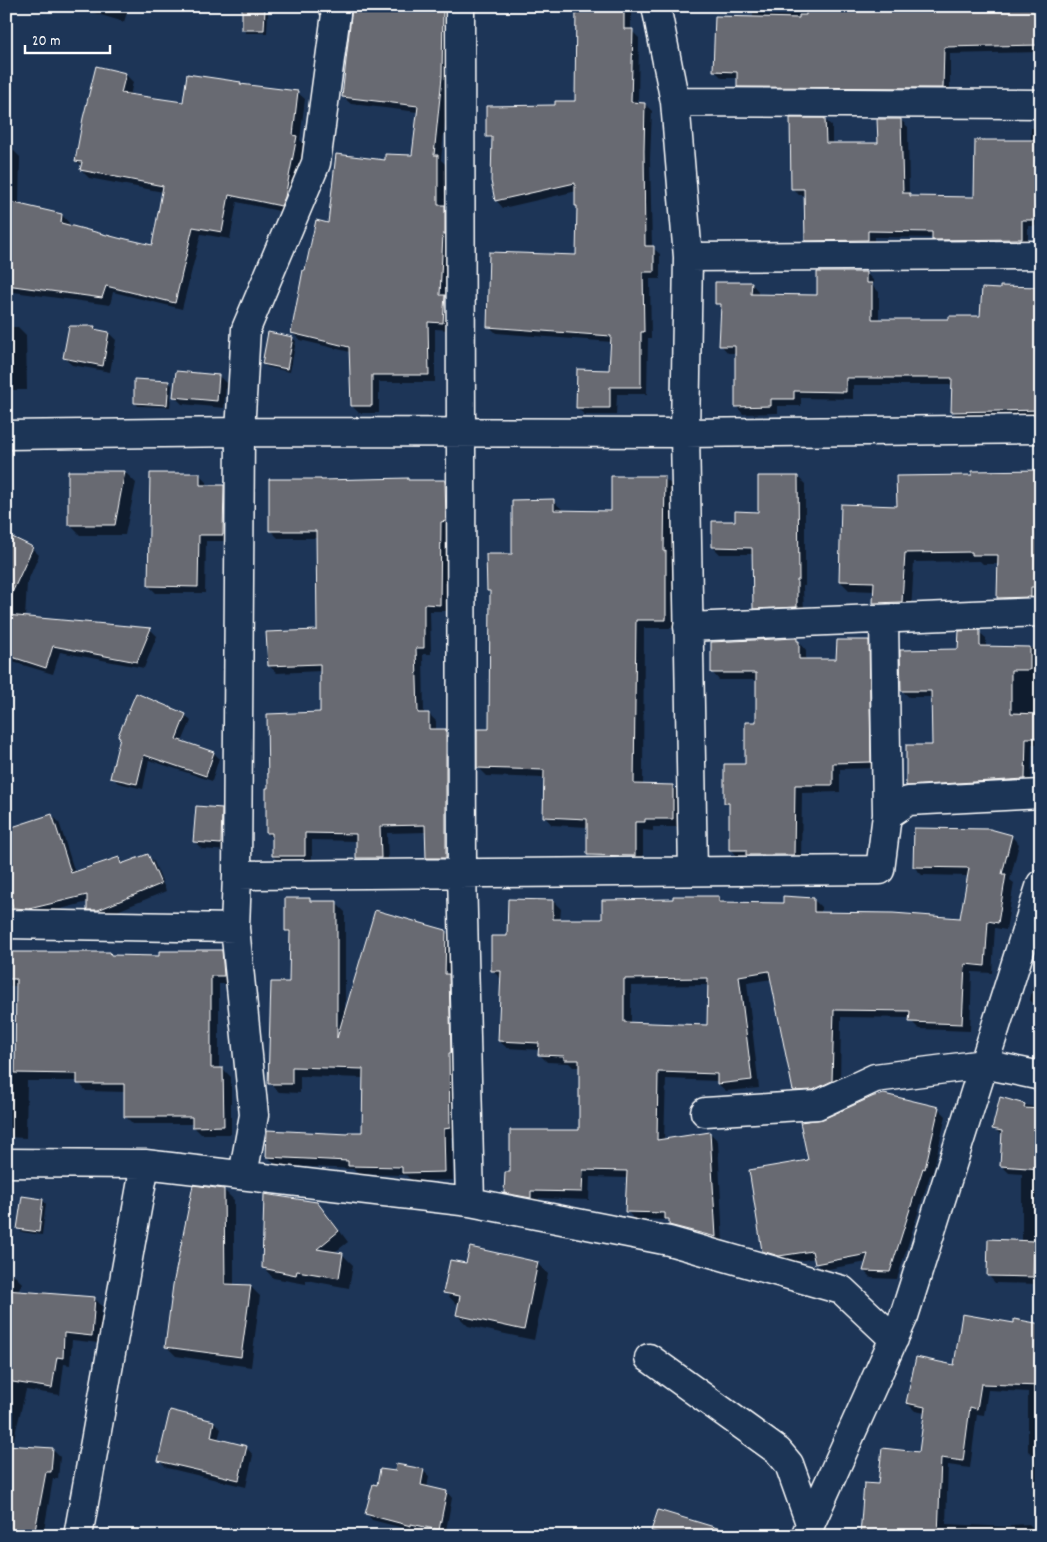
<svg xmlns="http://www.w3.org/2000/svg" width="1047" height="1542" font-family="Dekko,sans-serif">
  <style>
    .shadow { fill: #0007; fill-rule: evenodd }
    .building { fill: #686a72; stroke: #fff; fill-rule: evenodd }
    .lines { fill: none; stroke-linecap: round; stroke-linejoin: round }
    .minor-casing { stroke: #fff; stroke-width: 31 }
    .minor { stroke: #1d3557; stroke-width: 28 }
  </style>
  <rect width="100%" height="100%" fill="#1d3557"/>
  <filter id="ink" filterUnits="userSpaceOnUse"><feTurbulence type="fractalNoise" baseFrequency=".02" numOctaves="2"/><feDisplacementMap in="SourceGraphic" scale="10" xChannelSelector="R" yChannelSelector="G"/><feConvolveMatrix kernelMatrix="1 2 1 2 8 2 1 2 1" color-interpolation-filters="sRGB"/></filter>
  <g filter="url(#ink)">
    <path class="shadow" d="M 71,6 L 129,6 L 124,22 Z
      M 350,6 L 443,6 L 450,13 L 449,85 L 441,160 L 445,164 L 445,206 L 452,214 L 450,330 L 435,329 L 435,382 L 379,382 L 379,413 L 359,413 L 352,406 L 350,352 L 300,340 L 292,333 L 329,224 L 386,161 L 414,156 L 418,112 L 351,104 L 343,97 L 353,16 Z
      M 578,6 L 631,6 L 631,30 L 639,38 L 638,104 L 645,104 L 652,111 L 650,159 L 652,247 L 660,254 L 660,279 L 650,279 L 651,338 L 648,338 L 647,394 L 617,394 L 616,415 L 585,415 L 577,408 L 610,371 L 612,342 L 496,333 L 489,326 L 577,256 L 578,206 L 577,191 L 503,208 L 496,200 L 493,142 L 488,136 L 556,106 L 576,102 Z
      M 753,6 L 1041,6 L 1041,61 L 1038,59 L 1038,52 L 950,54 L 950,95 L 746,93 L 738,86 L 738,78 L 722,78 L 714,70 L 753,18 Z
      M 264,10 L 268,13 L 267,33 L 246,33 L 243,29 Z
      M 125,74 L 133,82 L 130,96 L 184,104 L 240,83 L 242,85 L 297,92 L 305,99 L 300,140 L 304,144 L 292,205 L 288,213 L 237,202 L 230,239 L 201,234 L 182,309 L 113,292 L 110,305 L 6,291 L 6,149 L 12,149 L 20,157 L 19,205 L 62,215 L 69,223 L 69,226 L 153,247 L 163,192 L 89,178 L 81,170 L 82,166 L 76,161 Z
      M 825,120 L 832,126 L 832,145 L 879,145 L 901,120 L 908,127 L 909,195 L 912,197 L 976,198 L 1031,141 L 1031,128 L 1041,128 L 1041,226 L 1028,226 L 1028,246 L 939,246 L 933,238 L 874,237 L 874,247 L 813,247 L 806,240 L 806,195 L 799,195 L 793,189 Z
      M 866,273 L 873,280 L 873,286 L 879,292 L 879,321 L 950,320 L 981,317 L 1041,289 L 1041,420 L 960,419 L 952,411 L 953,385 L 853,385 L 853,399 L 801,398 L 801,406 L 778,406 L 778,413 L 743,414 L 736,406 L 736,353 L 728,353 L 721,345 L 722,308 L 717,303 L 751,283 L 758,291 L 758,296 L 818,296 Z
      M 6,327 L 18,327 L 26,335 L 27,390 L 6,390 Z
      M 94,327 L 99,331 L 109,333 L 116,340 L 110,372 L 72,365 L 64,358 Z
      M 292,338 L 296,341 L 290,372 L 267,367 L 263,364 Z
      M 219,376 L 226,383 L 224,408 L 182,404 L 175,397 Z
      M 168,382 L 172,385 L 170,407 L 138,406 L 135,402 Z
      M 125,472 L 136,483 L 125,535 L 80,535 L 69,524 Z
      M 1041,472 L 1040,606 L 1008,607 L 999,598 L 999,564 L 983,564 L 980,561 L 914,562 L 911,611 L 884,612 L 875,603 L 875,591 L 849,590 L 840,581 L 898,507 L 974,476 Z
      M 200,475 L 207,482 L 207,486 L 223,486 L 230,493 L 229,541 L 206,541 L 205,593 L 156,593 L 149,586 Z
      M 798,477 L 805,484 L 805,586 L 803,586 L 804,614 L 762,615 L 755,608 L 754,554 L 720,554 L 713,547 L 736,522 L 759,513 Z
      M 664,478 L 673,486 L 672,559 L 674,561 L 674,628 L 644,628 L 643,786 L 672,786 L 681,795 L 681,827 L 653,827 L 653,831 L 643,830 L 643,864 L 597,863 L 588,854 L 588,827 L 552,825 L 544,816 L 545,778 L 487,776 L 479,768 L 490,730 L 491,594 L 488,591 L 553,501 L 562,509 L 562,512 L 612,512 Z
      M 445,481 L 452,488 L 448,528 L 447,611 L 430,611 L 431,654 L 423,654 L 424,714 L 429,714 L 436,721 L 436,730 L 446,730 L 453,738 L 453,864 L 434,865 L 427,857 L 427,832 L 387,833 L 388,865 L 365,865 L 357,858 L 357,841 L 312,840 L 312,863 L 280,863 L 273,856 L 273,839 L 267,832 L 321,713 L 321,671 L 277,673 L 269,666 L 318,631 L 317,538 L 278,538 L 270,530 L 322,482 Z
      M 6,545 L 32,548 L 39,555 L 27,583 L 25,618 L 150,629 L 157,636 L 144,668 L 60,652 L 53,674 L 6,660 Z
      M 979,632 L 986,638 L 986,647 L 1041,648 L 1041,744 L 1032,744 L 1031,786 L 914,792 L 908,785 L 934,746 L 933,697 L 909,697 L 902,691 L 960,650 Z
      M 797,639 L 806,650 L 806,660 L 838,661 L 868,641 L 875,648 L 877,768 L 840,769 L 840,792 L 802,793 L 801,862 L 755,862 L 749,857 L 738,857 L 731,849 L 730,807 L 726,803 L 746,765 L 758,723 L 757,680 L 719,680 L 712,672 Z
      M 185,715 L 191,721 L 182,742 L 214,753 L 219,758 L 212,781 L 149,760 L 143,789 L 118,783 L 112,777 Z
      M 221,810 L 229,817 L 228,851 L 202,849 L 195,842 Z
      M 52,815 L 59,822 L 75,873 L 119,858 L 125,864 L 148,855 L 154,862 L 166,891 L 105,916 L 95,916 L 89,909 L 88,902 L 37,915 L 21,915 L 14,908 L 8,884 L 6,885 L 6,830 Z
      M 1011,836 L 1019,844 L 1010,880 L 1014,883 L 1006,930 L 995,928 L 992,973 L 972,972 L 970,1031 L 919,1029 L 911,1021 L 911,1018 L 841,1017 L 840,1088 L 802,1098 L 795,1090 L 772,979 L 747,983 L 759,1088 L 726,1091 L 718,1084 L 718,1081 L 666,1079 L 664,1140 L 710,1133 L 718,1141 L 723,1244 L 678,1232 L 668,1220 L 634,1219 L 627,1211 L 628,1178 L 590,1177 L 589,1200 L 539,1198 L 538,1205 L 513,1200 L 505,1192 L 511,1174 L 580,1131 L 580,1067 L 573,1067 L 569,1063 L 547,1062 L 539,1054 L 539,1050 L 507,1048 L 499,1041 L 502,978 L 500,978 L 492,970 L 509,938 L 553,901 L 561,909 L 560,920 L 603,920 L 719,898 L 724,903 L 784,904 L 813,899 L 821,907 L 821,913 L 961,919 L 969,876 L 922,875 L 914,867 ZM 709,985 L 708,1027 L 631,1024 L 631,986 Z
      M 309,900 L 312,902 L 336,903 L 345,912 L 345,1012 L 445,931 L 454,940 L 458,1137 L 452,1137 L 453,1180 L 412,1181 L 406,1175 L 358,1174 L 353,1169 L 276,1165 L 267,1156 L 364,1133 L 364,1078 L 300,1076 L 300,1093 L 279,1092 L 270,1083 L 290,983 L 291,935 L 286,930 Z
      M 1041,949 L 1041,1008 L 1037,1007 L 1030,1000 Z
      M 221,951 L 229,959 L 231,984 L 219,984 L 219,1069 L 223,1069 L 231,1077 L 231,1134 L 201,1134 L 193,1126 L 193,1124 L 133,1124 L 125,1116 L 125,1092 L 86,1091 L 79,1083 L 79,1081 L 27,1081 L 26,1138 L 6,1137 L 6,1070 L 16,1071 L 17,986 L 6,986 L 6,953 L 110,953 L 113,956 L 160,957 Z
      M 1001,1099 L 1041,1109 L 1041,1536 L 862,1536 L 879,1485 L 920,1453 L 925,1413 L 915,1411 L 907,1403 L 1015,1324 L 1040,1325 L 1040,1284 L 995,1283 L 988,1275 L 1022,1242 L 1022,1174 L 1009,1173 L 1001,1165 L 1003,1136 L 993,1128 ZM 988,1390 L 1028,1392 L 1028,1451 L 1033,1455 L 1033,1528 L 1029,1524 L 1010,1525 L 1010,1527 L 946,1524 L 948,1465 L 970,1468 L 977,1414 L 984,1415 Z
      M 938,1108 L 946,1116 L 932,1175 L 930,1175 L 897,1279 L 871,1278 L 864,1271 L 867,1262 L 823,1270 L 816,1263 L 815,1258 L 787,1263 L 770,1258 L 763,1250 L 809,1161 L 824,1121 Z
      M 224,1190 L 234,1200 L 234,1286 L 250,1286 L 260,1296 L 251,1367 L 176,1356 L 166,1346 Z
      M 43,1200 L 46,1204 L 42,1235 L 22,1232 L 18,1228 Z
      M 316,1204 L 327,1214 L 348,1242 L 334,1253 L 343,1255 L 353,1265 L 349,1288 L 306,1280 L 306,1284 L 273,1278 L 263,1267 Z
      M 537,1263 L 548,1274 L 534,1340 L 468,1326 L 457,1315 L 459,1304 L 455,1303 L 445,1292 L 467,1265 Z
      M 6,1272 L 14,1275 L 22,1283 L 18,1292 L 94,1298 L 102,1306 L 99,1343 L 72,1340 L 70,1365 L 64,1364 L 60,1395 L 26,1390 L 12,1446 L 52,1449 L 60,1457 L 58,1479 L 53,1479 L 43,1536 L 7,1536 Z
      M 214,1422 L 221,1429 L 218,1440 L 246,1447 L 253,1455 L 246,1487 L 167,1468 L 160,1461 Z
      M 423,1471 L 429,1476 L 427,1488 L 447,1492 L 452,1498 L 445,1536 L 418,1536 L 419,1532 L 372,1520 L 367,1514 L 378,1487 L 396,1472 Z
      M 659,1512 L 696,1523 L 731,1530 L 737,1536 L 651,1536 Z
      M 842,1531 L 853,1536 L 840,1536 Z"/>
    <path class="building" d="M 352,6 L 443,6 L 442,77 L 434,155 L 438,155 L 438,205 L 445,205 L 445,234 L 443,234 L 440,295 L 445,295 L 443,323 L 428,322 L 429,375 L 372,375 L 372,406 L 351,406 L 349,347 L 291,333 L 303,270 L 305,270 L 316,220 L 328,223 L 336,154 L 385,160 L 385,154 L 412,155 L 418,106 L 342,97 Z
      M 576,6 L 624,6 L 624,29 L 633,29 L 631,102 L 645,103 L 644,151 L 645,246 L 654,246 L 654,272 L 643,272 L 644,332 L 641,332 L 641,387 L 610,387 L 610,408 L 576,408 L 577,369 L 609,370 L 611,336 L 487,327 L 489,252 L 576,255 L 577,206 L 575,206 L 575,183 L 495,201 L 491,181 L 492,137 L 486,137 L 486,106 L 555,105 L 555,101 L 575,101 Z
      M 806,6 L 1041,6 L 1041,45 L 944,47 L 943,88 L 737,87 L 737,72 L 713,71 L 715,16 L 799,18 L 799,15 L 806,15 Z
      M 242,8 L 265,9 L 264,30 L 242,30 Z
      M 96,66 L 126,73 L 121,93 L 183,102 L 187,74 L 241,82 L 240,84 L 298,91 L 293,135 L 297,136 L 285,197 L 281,206 L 229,195 L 222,232 L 193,227 L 175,303 L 106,286 L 102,298 L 6,285 L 6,201 L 62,214 L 61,223 L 122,239 L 122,238 L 152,245 L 163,186 L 80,170 L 82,162 L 75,161 L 83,118 Z
      M 790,118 L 825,118 L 826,143 L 878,143 L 877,119 L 901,119 L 903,193 L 910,193 L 910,196 L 974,197 L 975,140 L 1041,140 L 1041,220 L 1022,220 L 1022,239 L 932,240 L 932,232 L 868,231 L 868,240 L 805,241 L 804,189 L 791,189 Z
      M 817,272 L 866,272 L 866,283 L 872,283 L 872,319 L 949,319 L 949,316 L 980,316 L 982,288 L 1000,289 L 1000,286 L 1041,287 L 1041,410 L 951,412 L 952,378 L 846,378 L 846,392 L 794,391 L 794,399 L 771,399 L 771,406 L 735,407 L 735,346 L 719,346 L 721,304 L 715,304 L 715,282 L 752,282 L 751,294 L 817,295 Z
      M 69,326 L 95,326 L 94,329 L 109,332 L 103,366 L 63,358 Z
      M 268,332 L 293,337 L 287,369 L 262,364 Z
      M 176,371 L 219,375 L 217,401 L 173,397 Z
      M 134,379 L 169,381 L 167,405 L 134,403 Z
      M 1041,470 L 1041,587 L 1031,587 L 1031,597 L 997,598 L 998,555 L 972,555 L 972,552 L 905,553 L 902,602 L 873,603 L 874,582 L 839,581 L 841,504 L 897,506 L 896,476 L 972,475 L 972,471 Z
      M 68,471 L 125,471 L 115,525 L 68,525 Z
      M 150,473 L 200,473 L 200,485 L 224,485 L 223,535 L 199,535 L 198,587 L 148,586 Z
      M 611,476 L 665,476 L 664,552 L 666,551 L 666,620 L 636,620 L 634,784 L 673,785 L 673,819 L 645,819 L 645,822 L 635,822 L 635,856 L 587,855 L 587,819 L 543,817 L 544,770 L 477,768 L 477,729 L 489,729 L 490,591 L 487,591 L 486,554 L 512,554 L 512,500 L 554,499 L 554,510 L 611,511 Z
      M 758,476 L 798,476 L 799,580 L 797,580 L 797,607 L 753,609 L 752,548 L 712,547 L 712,521 L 735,521 L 735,511 L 758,512 Z
      M 408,478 L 408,480 L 445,480 L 446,521 L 441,522 L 440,605 L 424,604 L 424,648 L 416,648 L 418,713 L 429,713 L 429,729 L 446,729 L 446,858 L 426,858 L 425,825 L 380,826 L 381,858 L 356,858 L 356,834 L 305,833 L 305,856 L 272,856 L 272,833 L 266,833 L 266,788 L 268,788 L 267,714 L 320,712 L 320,664 L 268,666 L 266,632 L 317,630 L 316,531 L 269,531 L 269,479 L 321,479 L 321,480 Z
      M 6,534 L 33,547 L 6,606 Z
      M 6,615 L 84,622 L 151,628 L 137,662 L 53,646 L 46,668 L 6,655 Z
      M 980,630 L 980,646 L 1030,647 L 1030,670 L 1011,670 L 1011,713 L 1041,714 L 1041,738 L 1026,738 L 1025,779 L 906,786 L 906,745 L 932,745 L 931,691 L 901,691 L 900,650 L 958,649 L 959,631 Z
      M 797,638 L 797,641 L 799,641 L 799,659 L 836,659 L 837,640 L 869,640 L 871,762 L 833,763 L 833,785 L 795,785 L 794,855 L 746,855 L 746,850 L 729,850 L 729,803 L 724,803 L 724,764 L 745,764 L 745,722 L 756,722 L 756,673 L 711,673 L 711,642 Z
      M 136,693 L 186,714 L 176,739 L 214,752 L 206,776 L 144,755 L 137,784 L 110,778 L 120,737 L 118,736 Z
      M 196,806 L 222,808 L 221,844 L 193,842 Z
      M 52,814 L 71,873 L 119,857 L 121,864 L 148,854 L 161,884 L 98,910 L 87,910 L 87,895 L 29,909 L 13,908 L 6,881 L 6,829 Z
      M 914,828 L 990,829 L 1012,835 L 1002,874 L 1006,874 L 998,923 L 988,921 L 985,966 L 965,964 L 962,1024 L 909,1022 L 910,1011 L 834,1010 L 832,1081 L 813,1090 L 793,1091 L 769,971 L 739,976 L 752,1080 L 717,1084 L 717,1074 L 658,1072 L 657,1140 L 710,1132 L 716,1237 L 669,1225 L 669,1219 L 665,1219 L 665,1213 L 625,1212 L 627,1171 L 583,1170 L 582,1192 L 531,1191 L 531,1198 L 504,1193 L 505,1172 L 510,1172 L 510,1130 L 579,1130 L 579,1060 L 564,1060 L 564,1056 L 538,1055 L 539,1043 L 498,1041 L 501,971 L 491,971 L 491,936 L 507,936 L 508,899 L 553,900 L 553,919 L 602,919 L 602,900 L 673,899 L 673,896 L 719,896 L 719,902 L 783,903 L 783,896 L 814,898 L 814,912 L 893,913 L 960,918 L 969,868 L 913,867 ZM 708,978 L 707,1025 L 624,1022 L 624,979 Z
      M 285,898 L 310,898 L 310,901 L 337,901 L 337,1038 L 375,910 L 446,930 L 445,974 L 449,974 L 451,1053 L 449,1053 L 450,1128 L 444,1129 L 445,1172 L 402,1173 L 402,1167 L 348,1166 L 348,1161 L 266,1157 L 267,1130 L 348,1134 L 348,1132 L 362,1132 L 363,1069 L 292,1067 L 292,1084 L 268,1084 L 271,982 L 289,982 L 290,931 L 285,931 Z
      M 196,950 L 222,950 L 224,976 L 211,976 L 211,1068 L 223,1068 L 224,1126 L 192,1127 L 192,1117 L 124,1117 L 124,1084 L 77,1084 L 77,1074 L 15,1073 L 16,979 L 6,979 L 6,952 L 110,952 L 111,955 L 159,956 L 159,951 L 196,951 Z
      M 884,1094 L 939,1107 L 925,1169 L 923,1168 L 890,1272 L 863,1271 L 868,1254 L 815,1264 L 812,1251 L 779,1256 L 762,1251 L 749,1170 L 808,1160 L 800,1122 L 823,1119 L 874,1096 Z
      M 1000,1097 L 1025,1104 L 1024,1108 L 1041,1109 L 1041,1169 L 1000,1166 L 1002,1131 L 992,1129 Z
      M 193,1185 L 224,1189 L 225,1284 L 251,1285 L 241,1357 L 165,1347 L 173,1285 Z
      M 264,1194 L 317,1202 L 339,1231 L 317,1249 L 343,1253 L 339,1278 L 297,1271 L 296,1275 L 262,1268 Z
      M 22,1196 L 43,1199 L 39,1232 L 17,1229 Z
      M 988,1239 L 1034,1241 L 1033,1277 L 987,1276 Z
      M 470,1247 L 538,1262 L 524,1330 L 456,1315 L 460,1296 L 443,1293 L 450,1260 L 466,1263 Z
      M 6,1290 L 95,1297 L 92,1336 L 64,1333 L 63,1358 L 57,1357 L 52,1388 L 6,1381 Z
      M 962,1314 L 1014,1323 L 1014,1319 L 1041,1324 L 1041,1386 L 981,1384 L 977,1409 L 970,1407 L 963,1461 L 941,1458 L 938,1536 L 860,1536 L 864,1483 L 878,1484 L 882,1448 L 919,1452 L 925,1407 L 906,1403 L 916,1357 L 954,1365 Z
      M 170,1410 L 214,1421 L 211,1437 L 247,1446 L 239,1480 L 158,1461 Z
      M 6,1445 L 53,1448 L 51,1472 L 46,1472 L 34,1536 L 6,1536 Z
      M 396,1464 L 424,1469 L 421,1485 L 447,1491 L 439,1530 L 411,1524 L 411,1526 L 365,1514 L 373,1484 L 377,1485 L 380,1469 L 395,1471 Z
      M 658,1510 L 724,1530 L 723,1536 L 669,1536 L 651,1531 Z"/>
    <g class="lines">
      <g class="minor-casing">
        <path id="minor" d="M 460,6 L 462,873 L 470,1202
          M 656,6 L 675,102 L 688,257 L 685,433 L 693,871
          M 675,102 L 1041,104
          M 688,257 L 1041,255
          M 6,435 L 240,432 L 685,433 L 1041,429
          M 884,619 L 887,815
          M 688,627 L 1041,612
          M 237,875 L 880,870 L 887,815 L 908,801 L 1041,794
          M 6,924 L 235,928
          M 705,1112 L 817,1105 L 875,1078 L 984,1064 L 1041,1076
          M 6,1163 L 145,1164 L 470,1202 L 669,1241 L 842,1290 L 894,1339
          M 243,1175 L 254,1115 L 235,928 L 237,875 L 240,432 L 246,329 L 316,163 L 336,14 L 333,6
          M 649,1358 L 778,1451 L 789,1464 L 810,1523
          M 78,1536 L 145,1164
          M 805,1536 L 904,1316 L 1041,884"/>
      </g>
      <use href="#minor" class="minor"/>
    </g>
  </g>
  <rect width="1047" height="1542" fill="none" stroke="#1d3557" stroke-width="25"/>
  <rect x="12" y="12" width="1022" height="1517" fill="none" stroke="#fff" stroke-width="2" filter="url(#ink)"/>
  <path d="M25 45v8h85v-8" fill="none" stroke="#ffffff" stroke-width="2.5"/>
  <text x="32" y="45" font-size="15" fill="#ffffff" stroke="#1d3557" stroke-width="4" paint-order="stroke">20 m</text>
</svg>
